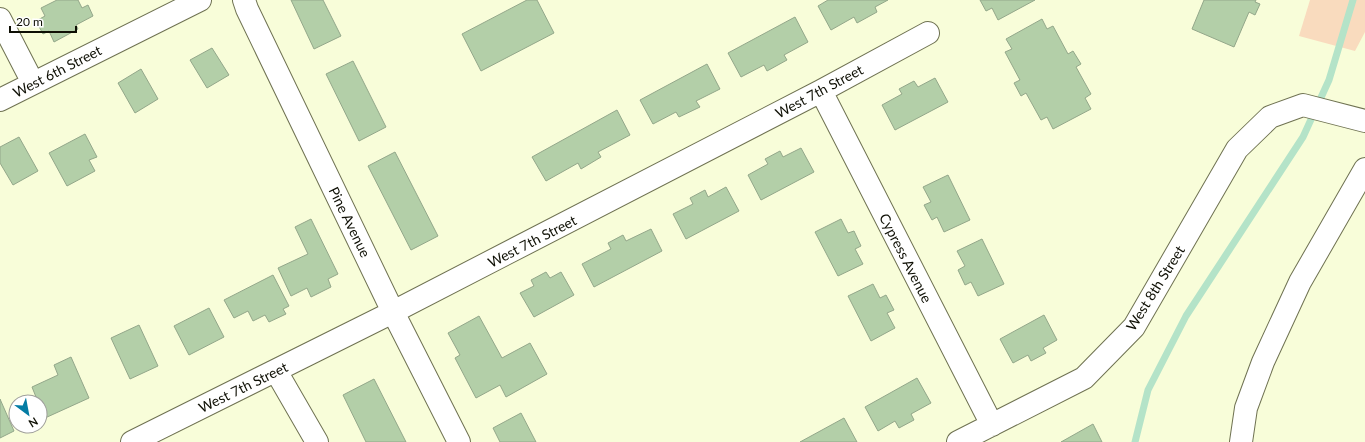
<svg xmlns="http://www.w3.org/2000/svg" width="1365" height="442" font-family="Lato,sans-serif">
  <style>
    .green { fill: #f9dbbe }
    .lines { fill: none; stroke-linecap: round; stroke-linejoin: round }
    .stream { stroke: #b4e3c8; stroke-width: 7 }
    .building { fill: #b3cfa8; stroke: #93a78a }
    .minor-casing { stroke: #6f7252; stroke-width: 24 }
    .minor { stroke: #fff; stroke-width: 22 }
    .labels { text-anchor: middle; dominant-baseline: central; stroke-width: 3; stroke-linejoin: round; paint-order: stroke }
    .street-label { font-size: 14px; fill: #0e0f04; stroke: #fff }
  </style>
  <rect width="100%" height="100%" fill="#f8fdd9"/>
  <path class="green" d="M 1310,0 L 1365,0 L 1365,32 L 1355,51 L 1299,36 Z"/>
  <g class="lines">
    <path class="stream" d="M 1135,442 L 1148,390 L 1186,316 L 1303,137 L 1329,80 L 1353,0"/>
  </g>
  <path class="building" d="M 57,0 L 78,0 L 82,8 L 88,5 L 93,16 L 76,25 L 78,29 L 54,42 L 49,31 L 43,34 L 36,21 L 45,16 L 41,8 Z
    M 291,0 L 323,0 L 341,36 L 314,49 Z
    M 527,0 L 537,0 L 554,33 L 481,71 L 462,34 Z
    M 828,0 L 888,0 L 875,7 L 877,12 L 857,23 L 854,17 L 831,30 L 818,6 Z
    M 980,0 L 1035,0 L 998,20 L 992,8 L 986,11 Z
    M 1204,0 L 1256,0 L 1255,2 L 1260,4 L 1255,15 L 1249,12 L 1234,47 L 1192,29 Z
    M 795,17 L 808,42 L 784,55 L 787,60 L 767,71 L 764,65 L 741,77 L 728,53 Z
    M 1042,19 L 1047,29 L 1053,26 L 1068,54 L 1073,51 L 1081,64 L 1076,67 L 1091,94 L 1085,98 L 1091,109 L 1053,129 L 1047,117 L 1041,120 L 1026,93 L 1021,96 L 1014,83 L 1020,80 L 1005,52 L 1012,49 L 1006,39 Z
    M 212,48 L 229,75 L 207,88 L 190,60 Z
    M 353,61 L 386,127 L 359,141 L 326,74 Z
    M 707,64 L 720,89 L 696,101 L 700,107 L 679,117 L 676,112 L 653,124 L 640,100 Z
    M 141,69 L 158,99 L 135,113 L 118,83 Z
    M 935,78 L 948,102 L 895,130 L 882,105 L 902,94 L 899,89 L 914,81 L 918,87 Z
    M 617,110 L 630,135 L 598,152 L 601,157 L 581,169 L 578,163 L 546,181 L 532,157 Z
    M 85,134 L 97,157 L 89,160 L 95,171 L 67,186 L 49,153 Z
    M 19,137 L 38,171 L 13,185 L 0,163 L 0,147 Z
    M 801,148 L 814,172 L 761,200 L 748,175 L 768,164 L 765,159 L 780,151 L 783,157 Z
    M 395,152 L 438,236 L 411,250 L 368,166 Z
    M 948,175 L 970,220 L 944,232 L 937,217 L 932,220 L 924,205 L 931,202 L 923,187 Z
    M 726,187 L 739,211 L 686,239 L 673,214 L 693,204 L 690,198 L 705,190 L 708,197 Z
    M 311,219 L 338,274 L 328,279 L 331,287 L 311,297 L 307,288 L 291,296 L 278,268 L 308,254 L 295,227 Z
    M 841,219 L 848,233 L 854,231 L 861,246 L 855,249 L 863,264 L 838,276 L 815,232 Z
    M 651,229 L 662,251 L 594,287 L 582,264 L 611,249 L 608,243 L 623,235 L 626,241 Z
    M 982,239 L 1004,284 L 978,296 L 971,282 L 965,285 L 958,270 L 965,266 L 957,251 Z
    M 546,272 L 550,278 L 561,272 L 574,295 L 534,317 L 520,293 L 534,286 L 531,280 Z
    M 273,275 L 289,306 L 283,309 L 286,314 L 269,322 L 265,315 L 253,321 L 248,311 L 234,318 L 224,300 Z
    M 873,284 L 880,298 L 886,295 L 894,310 L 887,313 L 895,328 L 871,341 L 848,296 Z
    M 209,308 L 224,337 L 189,355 L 174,326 Z
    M 1044,315 L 1057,340 L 1043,348 L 1046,353 L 1031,361 L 1028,355 L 1013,363 L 1000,339 Z
    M 479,316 L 502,358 L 530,343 L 547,374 L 506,397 L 500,385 L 476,398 L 455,358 L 460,355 L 448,333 Z
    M 139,325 L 158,366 L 130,379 L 111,338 Z
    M 71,357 L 89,398 L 45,418 L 40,406 L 40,402 L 38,402 L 32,387 L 58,375 L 54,365 Z
    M 917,378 L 931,403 L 911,414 L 914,420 L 899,428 L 895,421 L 878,431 L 865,407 Z
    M 374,379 L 406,442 L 366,442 L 343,395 Z
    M 0,399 L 14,431 L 0,438 Z
    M 521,413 L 536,442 L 500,442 L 493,428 Z
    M 844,418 L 857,442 L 800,442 Z
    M 1093,424 L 1102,442 L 1061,442 Z"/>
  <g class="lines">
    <g class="minor-casing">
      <path id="minor" d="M 244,0 L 247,9 L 393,312 L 459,442
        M 0,19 L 33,83
        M 821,91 L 992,425
        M 0,100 L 200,0
        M 276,371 L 317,442
        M 132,442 L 393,312 L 821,91 L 928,33
        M 958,442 L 1084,378 L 1134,327 L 1237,149 L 1270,117 L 1303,105 L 1365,121
        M 1241,442 L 1246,408 L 1263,362 L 1300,282 L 1365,169"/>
    </g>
    <use href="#minor" class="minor"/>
  </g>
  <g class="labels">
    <g class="street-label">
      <text transform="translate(57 71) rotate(-27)">West 6th Street</text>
      <text transform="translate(819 91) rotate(-28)">West 7th Street</text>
      <text transform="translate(350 222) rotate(64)">Pine Avenue</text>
      <text transform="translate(532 241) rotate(-27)">West 7th Street</text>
      <text transform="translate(906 258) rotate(63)">Cypress Avenue</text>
      <text transform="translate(1155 288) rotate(-58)">West 8th Street</text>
      <text transform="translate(243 387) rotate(-26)">West 7th Street</text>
    </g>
  </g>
  <g transform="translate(28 414) rotate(148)"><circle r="19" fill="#ffffff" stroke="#9f9f9b"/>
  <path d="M0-3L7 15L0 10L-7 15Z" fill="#037ca4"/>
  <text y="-6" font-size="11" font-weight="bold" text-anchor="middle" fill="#0e0f04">N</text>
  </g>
  <path d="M10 26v6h66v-6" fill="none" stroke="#0e0f04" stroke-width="2"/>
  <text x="16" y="26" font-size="12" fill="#0e0f04" stroke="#ffffff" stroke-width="3" paint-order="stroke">20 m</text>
</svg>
